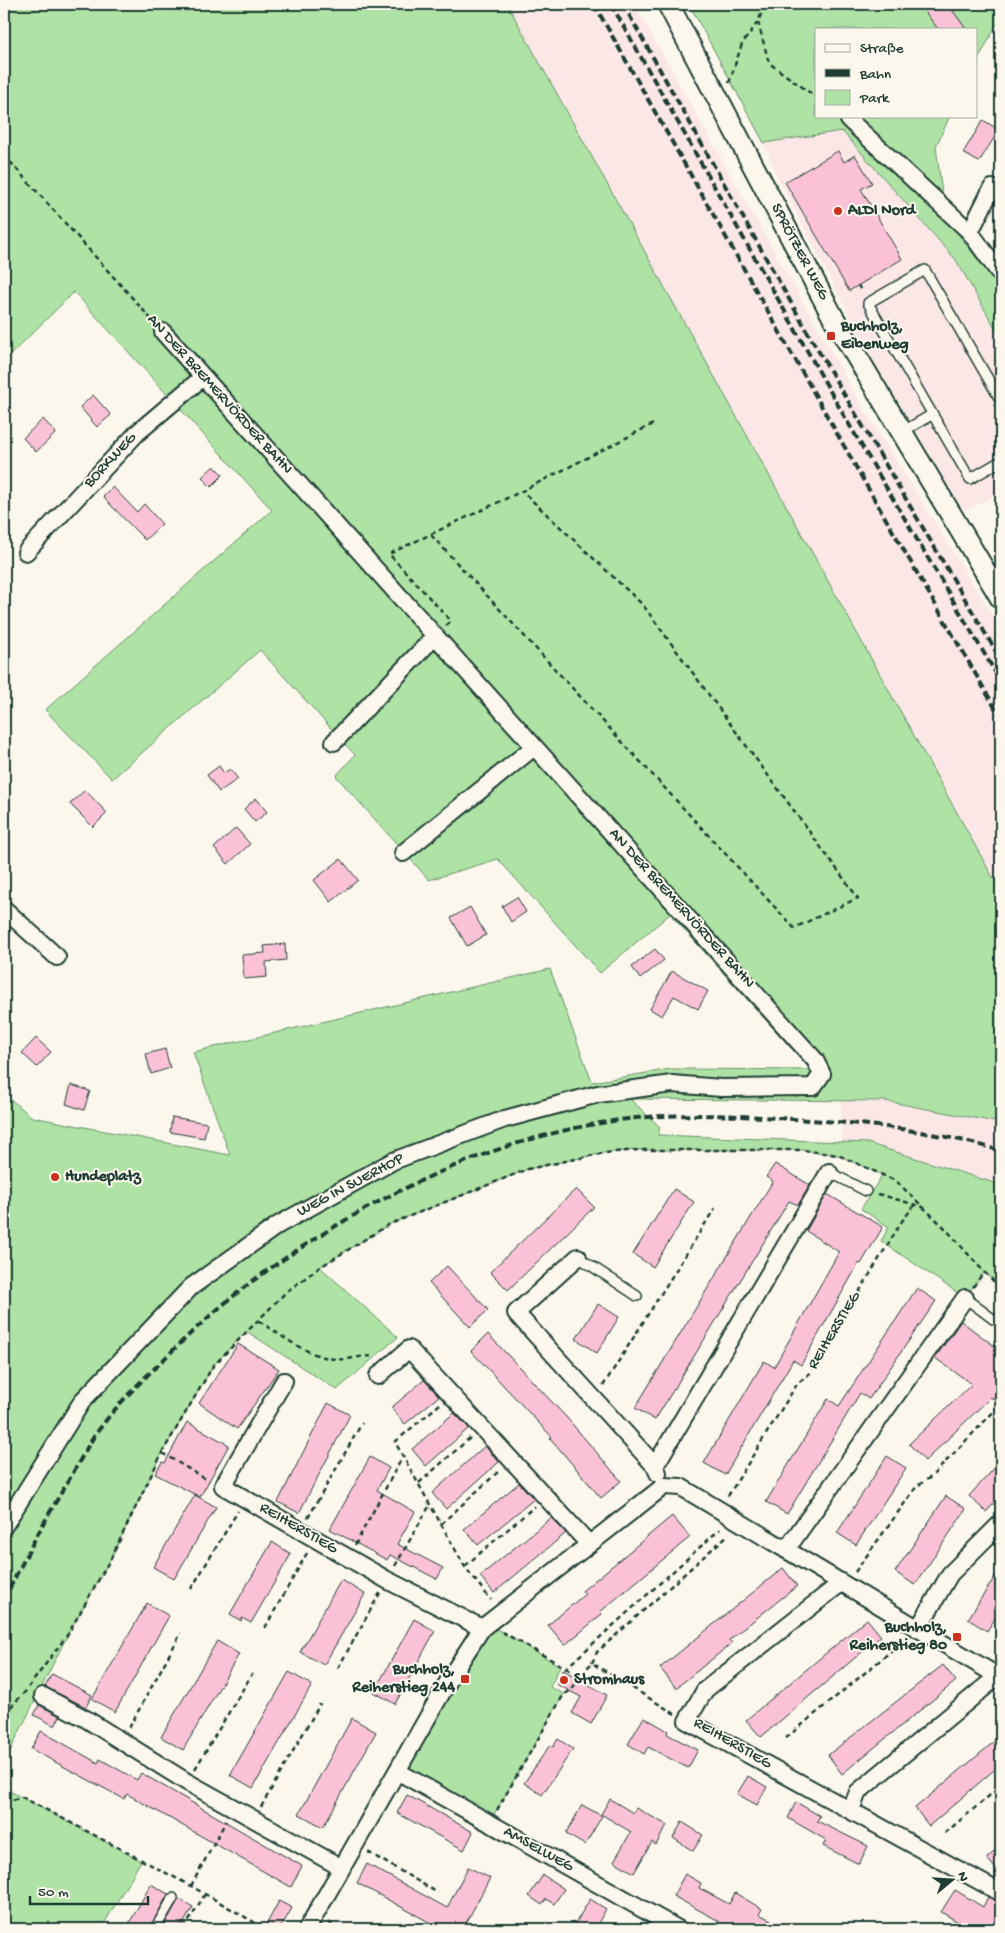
<svg xmlns="http://www.w3.org/2000/svg" width="1005" height="1933" font-family="'Gochi Hand',sans-serif">
  <style>
    .built { fill: #fbe7e6 }
    .green { fill: #afe3a5; stroke: #67906c }
    .building { fill: #fbc2d7; stroke: #1f3d34 }
    .lines { fill: none; stroke-linecap: round; stroke-linejoin: round }
    .service-casing { stroke: #1f3d34; stroke-width: 12 }
    .minor-casing { stroke: #1f3d34; stroke-width: 20 }
    .tertiary-casing { stroke: #1f3d34; stroke-width: 24 }
    .path { stroke: #1f3d34; stroke-width: 2.5; stroke-dasharray: 5 4; stroke-linecap: butt }
    .service { stroke: #fbf7ec; stroke-width: 9 }
    .minor { stroke: #fbf7ec; stroke-width: 16 }
    .tertiary { stroke: #fbf7ec; stroke-width: 20 }
    .rail { stroke: #1f3d34; stroke-width: 4; stroke-dasharray: 8 4; stroke-linecap: butt }
    .poi-dot { fill: #c8321e; stroke: #fbf7ec; stroke-width: 2 }
    .labels { text-anchor: middle; dominant-baseline: central; stroke-width: 4; stroke-linejoin: round; paint-order: stroke }
    .poi-label { font-size: 16px; font-weight: bold; fill: #1f3d34; stroke: #fbf7ec; text-anchor: start }
    .street-label { font-size: 16px; fill: #1f3d34; stroke: #fbf7ec }
  </style>
  <rect width="100%" height="100%" fill="#fbf7ec"/>
  <filter id="ink" filterUnits="userSpaceOnUse"><feTurbulence type="fractalNoise" baseFrequency=".02" numOctaves="2"/><feDisplacementMap in="SourceGraphic" scale="10" xChannelSelector="R" yChannelSelector="G"/><feConvolveMatrix kernelMatrix="1 2 1 2 8 2 1 2 1" color-interpolation-filters="sRGB"/></filter>
  <g filter="url(#ink)">
    <path class="built" d="M 435,4 L 634,4 L 859,401 L 1001,629 L 1001,979 Z
      M 842,130 L 956,260 L 1001,338 L 1001,493 L 964,511 L 870,354 L 780,183 L 764,143 Z
      M 841,1101 L 885,1101 L 1001,1123 L 1001,1185 L 867,1143 L 842,1142 Z"/>
    <path class="green" d="M 4,4 L 507,4 L 1001,892 L 1001,1123 L 885,1101 L 630,1099 L 660,1127 L 658,1135 L 867,1143 L 1001,1185 L 1001,1288 L 984,1272 L 965,1298 L 881,1241 L 889,1227 L 861,1209 L 882,1175 L 838,1155 L 803,1150 L 638,1150 L 603,1153 L 528,1169 L 390,1224 L 320,1267 L 398,1337 L 337,1390 L 246,1331 L 213,1366 L 162,1453 L 111,1558 L 68,1634 L 4,1763 L 4,1094 L 32,1117 L 230,1155 L 193,1052 L 550,969 L 592,1082 L 671,1069 L 811,1070 L 670,914 L 600,973 L 498,859 L 429,880 L 336,776 L 355,755 L 260,650 L 112,779 L 45,710 L 272,510 L 74,292 L 4,361 Z
      M 689,4 L 1001,4 L 1001,16 L 976,64 L 976,29 L 816,29 L 816,116 L 950,116 L 936,146 L 945,217 L 1001,290 L 1001,338 L 956,260 L 842,131 L 764,143 Z
      M 488,1624 L 560,1666 L 550,1687 L 564,1694 L 489,1823 L 397,1771 Z
      M 4,1788 L 141,1861 L 101,1929 L 4,1929 Z"/>
    <path class="building" d="M 919,4 L 948,4 L 966,29 L 938,29 Z
      M 983,120 L 999,130 L 979,162 L 963,153 Z
      M 838,151 L 844,162 L 855,155 L 872,183 L 861,189 L 902,259 L 849,291 L 785,182 Z
      M 93,395 L 111,415 L 97,427 L 80,407 Z
      M 43,419 L 56,433 L 36,452 L 23,438 Z
      M 214,466 L 223,475 L 211,487 L 202,477 Z
      M 113,487 L 137,512 L 144,504 L 162,524 L 145,540 L 103,497 Z
      M 219,766 L 224,773 L 230,769 L 238,779 L 219,792 L 207,775 Z
      M 85,790 L 107,813 L 93,827 L 70,804 Z
      M 256,798 L 267,812 L 255,822 L 244,809 Z
      M 236,828 L 250,844 L 228,864 L 214,848 Z
      M 341,859 L 358,880 L 331,902 L 314,880 Z
      M 517,897 L 526,912 L 511,922 L 502,906 Z
      M 470,907 L 486,935 L 467,946 L 451,918 Z
      M 285,944 L 286,960 L 266,962 L 267,977 L 244,979 L 242,955 L 265,953 L 264,946 Z
      M 655,949 L 664,960 L 640,979 L 632,967 Z
      M 672,971 L 708,991 L 698,1009 L 674,996 L 662,1016 L 650,1009 Z
      M 36,1038 L 51,1052 L 37,1067 L 22,1053 Z
      M 165,1049 L 170,1068 L 151,1074 L 146,1054 Z
      M 71,1085 L 90,1091 L 84,1110 L 66,1104 Z
      M 172,1117 L 207,1123 L 204,1138 L 170,1132 Z
      M 775,1164 L 810,1185 L 798,1205 L 789,1201 L 655,1420 L 635,1408 L 773,1181 L 766,1177 Z
      M 576,1189 L 594,1207 L 508,1290 L 490,1272 Z
      M 674,1189 L 694,1202 L 653,1267 L 633,1254 Z
      M 827,1194 L 883,1227 L 861,1264 L 859,1263 L 801,1365 L 793,1360 L 725,1475 L 704,1463 L 764,1361 L 774,1367 L 839,1252 L 806,1231 Z
      M 447,1266 L 488,1310 L 470,1327 L 429,1283 Z
      M 917,1288 L 936,1301 L 869,1399 L 860,1393 L 787,1514 L 766,1502 L 828,1399 L 839,1406 Z
      M 598,1304 L 619,1317 L 597,1353 L 576,1339 Z
      M 961,1321 L 1001,1351 L 1001,1388 L 993,1399 L 991,1397 L 925,1461 L 909,1444 L 972,1384 L 935,1358 Z
      M 488,1334 L 567,1418 L 621,1481 L 601,1498 L 550,1438 L 552,1437 L 471,1351 Z
      M 238,1344 L 279,1369 L 237,1429 L 199,1403 Z
      M 424,1380 L 439,1396 L 405,1424 L 391,1408 Z
      M 328,1403 L 350,1415 L 299,1513 L 278,1502 Z
      M 454,1413 L 469,1428 L 426,1466 L 412,1449 Z
      M 187,1422 L 229,1445 L 200,1497 L 155,1474 L 162,1462 L 165,1463 Z
      M 485,1446 L 499,1462 L 446,1509 L 432,1493 Z
      M 887,1456 L 906,1468 L 856,1545 L 837,1533 Z
      M 370,1457 L 389,1468 L 377,1490 L 415,1512 L 397,1544 L 443,1568 L 437,1579 L 390,1555 L 387,1560 L 330,1529 Z
      M 1001,1461 L 1001,1496 L 986,1512 L 969,1496 Z
      M 519,1483 L 534,1499 L 478,1545 L 464,1529 Z
      M 195,1495 L 216,1507 L 174,1579 L 153,1567 Z
      M 946,1496 L 966,1509 L 915,1585 L 895,1572 Z
      M 672,1516 L 690,1537 L 600,1612 L 602,1614 L 565,1645 L 548,1625 L 585,1594 L 582,1591 Z
      M 551,1518 L 566,1533 L 494,1593 L 480,1576 Z
      M 272,1542 L 291,1554 L 251,1623 L 242,1618 L 241,1621 L 230,1614 Z
      M 1001,1567 L 1001,1609 L 987,1631 L 968,1619 Z
      M 783,1568 L 797,1586 L 729,1640 L 732,1643 L 676,1688 L 660,1668 Z
      M 341,1580 L 365,1594 L 324,1665 L 300,1652 Z
      M 147,1603 L 169,1616 L 115,1712 L 92,1699 Z
      M 414,1619 L 435,1631 L 395,1704 L 374,1692 Z
      M 867,1619 L 881,1636 L 761,1737 L 746,1720 Z
      M 217,1641 L 239,1654 L 183,1750 L 161,1737 Z
      M 943,1665 L 956,1681 L 842,1774 L 828,1755 Z
      M 563,1670 L 607,1695 L 591,1724 L 572,1713 L 581,1697 L 556,1684 Z
      M 289,1672 L 312,1685 L 253,1788 L 230,1775 Z
      M 52,1674 L 92,1695 L 86,1707 L 45,1687 Z
      M 39,1705 L 60,1716 L 55,1726 L 34,1715 Z
      M 644,1717 L 668,1731 L 667,1734 L 698,1750 L 688,1768 L 648,1747 L 644,1754 L 628,1744 Z
      M 352,1718 L 376,1732 L 323,1827 L 299,1814 Z
      M 41,1731 L 98,1763 L 100,1759 L 137,1780 L 141,1773 L 302,1866 L 291,1887 L 127,1794 L 124,1799 L 31,1749 Z
      M 1001,1736 L 1001,1764 L 929,1826 L 915,1808 Z
      M 558,1739 L 573,1749 L 542,1795 L 524,1783 L 550,1745 L 553,1747 Z
      M 748,1776 L 767,1787 L 757,1805 L 737,1794 Z
      M 407,1795 L 473,1832 L 464,1850 L 397,1813 Z
      M 610,1799 L 633,1813 L 636,1808 L 667,1825 L 656,1845 L 652,1842 L 634,1873 L 614,1861 L 631,1832 L 601,1814 Z
      M 796,1802 L 820,1816 L 817,1821 L 868,1846 L 859,1864 L 823,1846 L 826,1840 L 788,1818 Z
      M 582,1805 L 602,1816 L 585,1845 L 566,1834 Z
      M 682,1822 L 703,1835 L 693,1851 L 673,1838 Z
      M 1001,1846 L 1001,1876 L 987,1858 Z
      M 367,1864 L 447,1908 L 468,1867 L 490,1878 L 463,1929 L 442,1929 L 357,1883 Z
      M 685,1874 L 701,1883 L 699,1888 L 729,1904 L 735,1893 L 762,1909 L 759,1914 L 771,1920 L 766,1929 L 728,1929 L 718,1924 L 719,1921 L 673,1896 Z
      M 543,1875 L 564,1889 L 554,1904 L 546,1899 L 542,1905 L 529,1896 Z
      M 151,1884 L 168,1894 L 149,1929 L 126,1929 Z
      M 955,1890 L 983,1907 L 988,1897 L 1001,1903 L 1001,1913 L 992,1929 L 970,1929 L 941,1912 Z
      M 179,1899 L 193,1907 L 180,1929 L 162,1929 Z
      M 590,1899 L 606,1909 L 596,1927 L 589,1923 L 585,1929 L 572,1929 Z
      M 279,1901 L 292,1908 L 280,1929 L 264,1929 Z"/>
    <g class="lines">
      <g class="service-casing">
        <path id="service" d="M 1001,401 L 925,270 L 868,303 L 970,479 L 1001,461
          M 900,433 L 933,414
          M 829,1172 L 866,1191
          M 578,1257 L 637,1296
          M 965,1298 L 993,1319
          M 155,1929 L 173,1898"/>
      </g>
      <g class="minor-casing">
        <path id="minor" d="M 849,120 L 970,232 L 1001,275
          M 970,232 L 992,188
          M 26,552 L 137,433 L 203,377
          M 334,742 L 435,636
          M 403,853 L 534,747
          M 4,909 L 57,957
          M 578,1257 L 516,1313 L 655,1466 L 658,1473
          M 378,1376 L 409,1349 L 589,1544
          M 284,1381 L 223,1486 L 387,1580 L 482,1628
          M 655,1466 L 829,1172
          M 4,1526 L 83,1400 L 191,1287 L 278,1225 L 393,1161 L 505,1119 L 598,1094 L 672,1084 L 721,1088 L 813,1087 L 822,1074 L 815,1060 L 163,332
          M 786,1550 L 965,1298
          M 841,1583 L 705,1690 L 687,1721 L 1001,1893
          M 918,1629 L 950,1574 L 1001,1523
          M 43,1696 L 86,1719 L 187,1782 L 342,1868
          M 397,1771 L 678,1929
          M 851,1810 L 858,1792 L 998,1676
          M 307,1929 L 453,1673 L 482,1628 L 664,1486 L 681,1487 L 1001,1678"/>
      </g>
      <g class="tertiary-casing">
        <path id="tertiary" d="M 668,4 L 833,317 L 1001,598"/>
      </g>
      <path class="path" d="M 758,22 L 769,63 L 816,97
        M 729,83 L 742,44 L 758,22 L 765,4
        M 4,155 L 153,321
        M 858,285 L 862,293
        M 431,535 L 794,928 L 858,898 L 643,605 L 522,491
        M 446,625 L 451,621 L 389,554 L 522,491 L 655,423
        M 878,1194 L 923,1207
        M 973,1287 L 984,1272
        M 259,1321 C 284,1337 306,1356 336,1359 C 349,1361 362,1354 375,1357
        M 603,1386 L 715,1208
        M 440,1404 L 395,1442 L 465,1567 L 491,1600
        M 162,1453 L 209,1481
        M 419,1483 L 471,1437
        M 728,1496 L 797,1384 L 810,1373 L 902,1221 L 918,1201
        M 308,1518 L 362,1423
        M 441,1524 L 499,1471
        M 355,1545 L 403,1456
        M 395,1566 L 430,1505
        M 465,1566 L 535,1506
        M 855,1572 L 917,1486 L 931,1477 L 1001,1404
        M 191,1589 L 238,1511
        M 265,1628 L 307,1553
        M 502,1632 L 566,1668 L 720,1529
        M 996,1658 L 1001,1649
        M 592,1663 L 597,1652 L 729,1534
        M 338,1668 L 380,1593
        M 566,1668 L 579,1676 L 592,1663 L 675,1714
        M 4,1714 L 25,1692 L 68,1634 L 111,1558 L 162,1453 L 213,1366 L 286,1292 L 320,1267 L 390,1224 L 528,1169 L 604,1153 L 638,1150 L 803,1150 L 838,1155 L 896,1181 L 945,1228 L 984,1272 L 1001,1288
        M 129,1728 L 181,1633
        M 786,1738 L 907,1638
        M 195,1769 L 252,1674
        M 4,1803 L 22,1797 L 191,1886 L 266,1929
        M 261,1807 L 320,1704
        M 497,1810 L 564,1694 L 572,1690 L 579,1676
        M 945,1833 L 1001,1786
        M 368,1852 L 438,1893
        M 191,1886 L 226,1821
        M 328,1922 L 340,1929
        M 184,1929 L 205,1894"/>
      <use href="#service" class="service"/>
      <use href="#minor" class="minor"/>
      <use href="#tertiary" class="tertiary"/>
      <path class="rail" d="M 594,4 L 865,483 L 1001,718
        M 611,4 L 843,414 L 1001,682
        M 623,4 L 812,340 L 1001,660
        M 4,1600 C 24,1558 46,1518 70,1478 C 80,1461 89,1442 101,1427 C 118,1404 138,1384 158,1365 C 193,1330 228,1298 268,1270 C 372,1197 486,1141 613,1121 C 672,1112 734,1115 793,1119 C 864,1123 933,1130 1001,1151"/>
    </g>
  </g>
  <g class="poi-dot">
    <circle cx="838" cy="211" r="5"/>
    <rect x="826" y="331" width="10" height="10" rx="2.5"/>
    <circle cx="55" cy="1177" r="5"/>
    <rect x="952" y="1632" width="10" height="10" rx="2.5"/>
    <rect x="460" y="1674" width="10" height="10" rx="2.5"/>
    <circle cx="564" cy="1680" r="5"/>
  </g>
  <g class="labels">
    <g class="poi-label">
      <text x="848" y="211">ALDI Nord</text>
      <text x="841" y="327">Buchholz,<tspan x="841" dy="18">Eibenweg</tspan></text>
      <text x="65" y="1177">Hundeplatz</text>
      <text x="947" y="1628" text-anchor="end">Buchholz,<tspan x="947" dy="18">Reiherstieg 80</tspan></text>
      <text x="455" y="1670" text-anchor="end">Buchholz,<tspan x="455" dy="18">Reiherstieg 244</tspan></text>
      <text x="574" y="1680">Stromhaus</text>
    </g>
    <g class="street-label">
      <text transform="translate(799 252) rotate(62)">SPRÖTZER WEG</text>
      <text transform="translate(219 395) rotate(48)">AN DER BREMERVÖRDER BAHN</text>
      <text transform="translate(111 461) rotate(-47)">BORKWEG</text>
      <text transform="translate(681 909) rotate(48)">AN DER BREMERVÖRDER BAHN</text>
      <text transform="translate(351 1186) rotate(-28)">WEG IN SUERHOP</text>
      <text transform="translate(835 1331) rotate(-59)">REIHERSTIEG</text>
      <text transform="translate(298 1529) rotate(30)">REIHERSTIEG</text>
      <text transform="translate(732 1744) rotate(30)">REIHERSTIEG</text>
      <text transform="translate(538 1850) rotate(29)">AMSELWEG</text>
    </g>
  </g>
  <rect width="1005" height="1933" fill="none" stroke="#fbf7ec" stroke-width="20"/>
  <rect x="10" y="10" width="985" height="1913" fill="none" stroke="#1f3d34" stroke-width="2" filter="url(#ink)"/>
  <rect x="815" y="28" width="162" height="90" fill="#fbf7ec" stroke="#a3ada2"/>
  <rect x="825" y="44" width="25" height="8" fill="#fbf7ec" stroke="#a3ada2"/>
  <text x="860" y="52" font-size="15" fill="#1f3d34">Straße</text>
  <rect x="825" y="69" width="25" height="8" fill="#1f3d34" stroke="#a3ada2"/>
  <text x="860" y="78" font-size="15" fill="#1f3d34">Bahn</text>
  <rect x="825" y="90" width="25" height="15" fill="#afe3a5" stroke="#a3ada2"/>
  <text x="860" y="102" font-size="15" fill="#1f3d34">Park</text>
  <g transform="translate(952 1880) rotate(72)" stroke="#fbf7ec" stroke-width="4" paint-order="stroke">
  <path d="M0-4L9 19L0 12L-9 19Z" fill="#1f3d34"/>
  <text y="-8" font-size="14" font-weight="bold" text-anchor="middle" fill="#1f3d34">N</text>
  </g>
  <path d="M30 1896v8h118v-8" fill="none" stroke="#1f3d34" stroke-width="2.5"/>
  <text x="38" y="1896" font-size="15" fill="#1f3d34" stroke="#fbf7ec" stroke-width="4" paint-order="stroke">50 m</text>
</svg>
